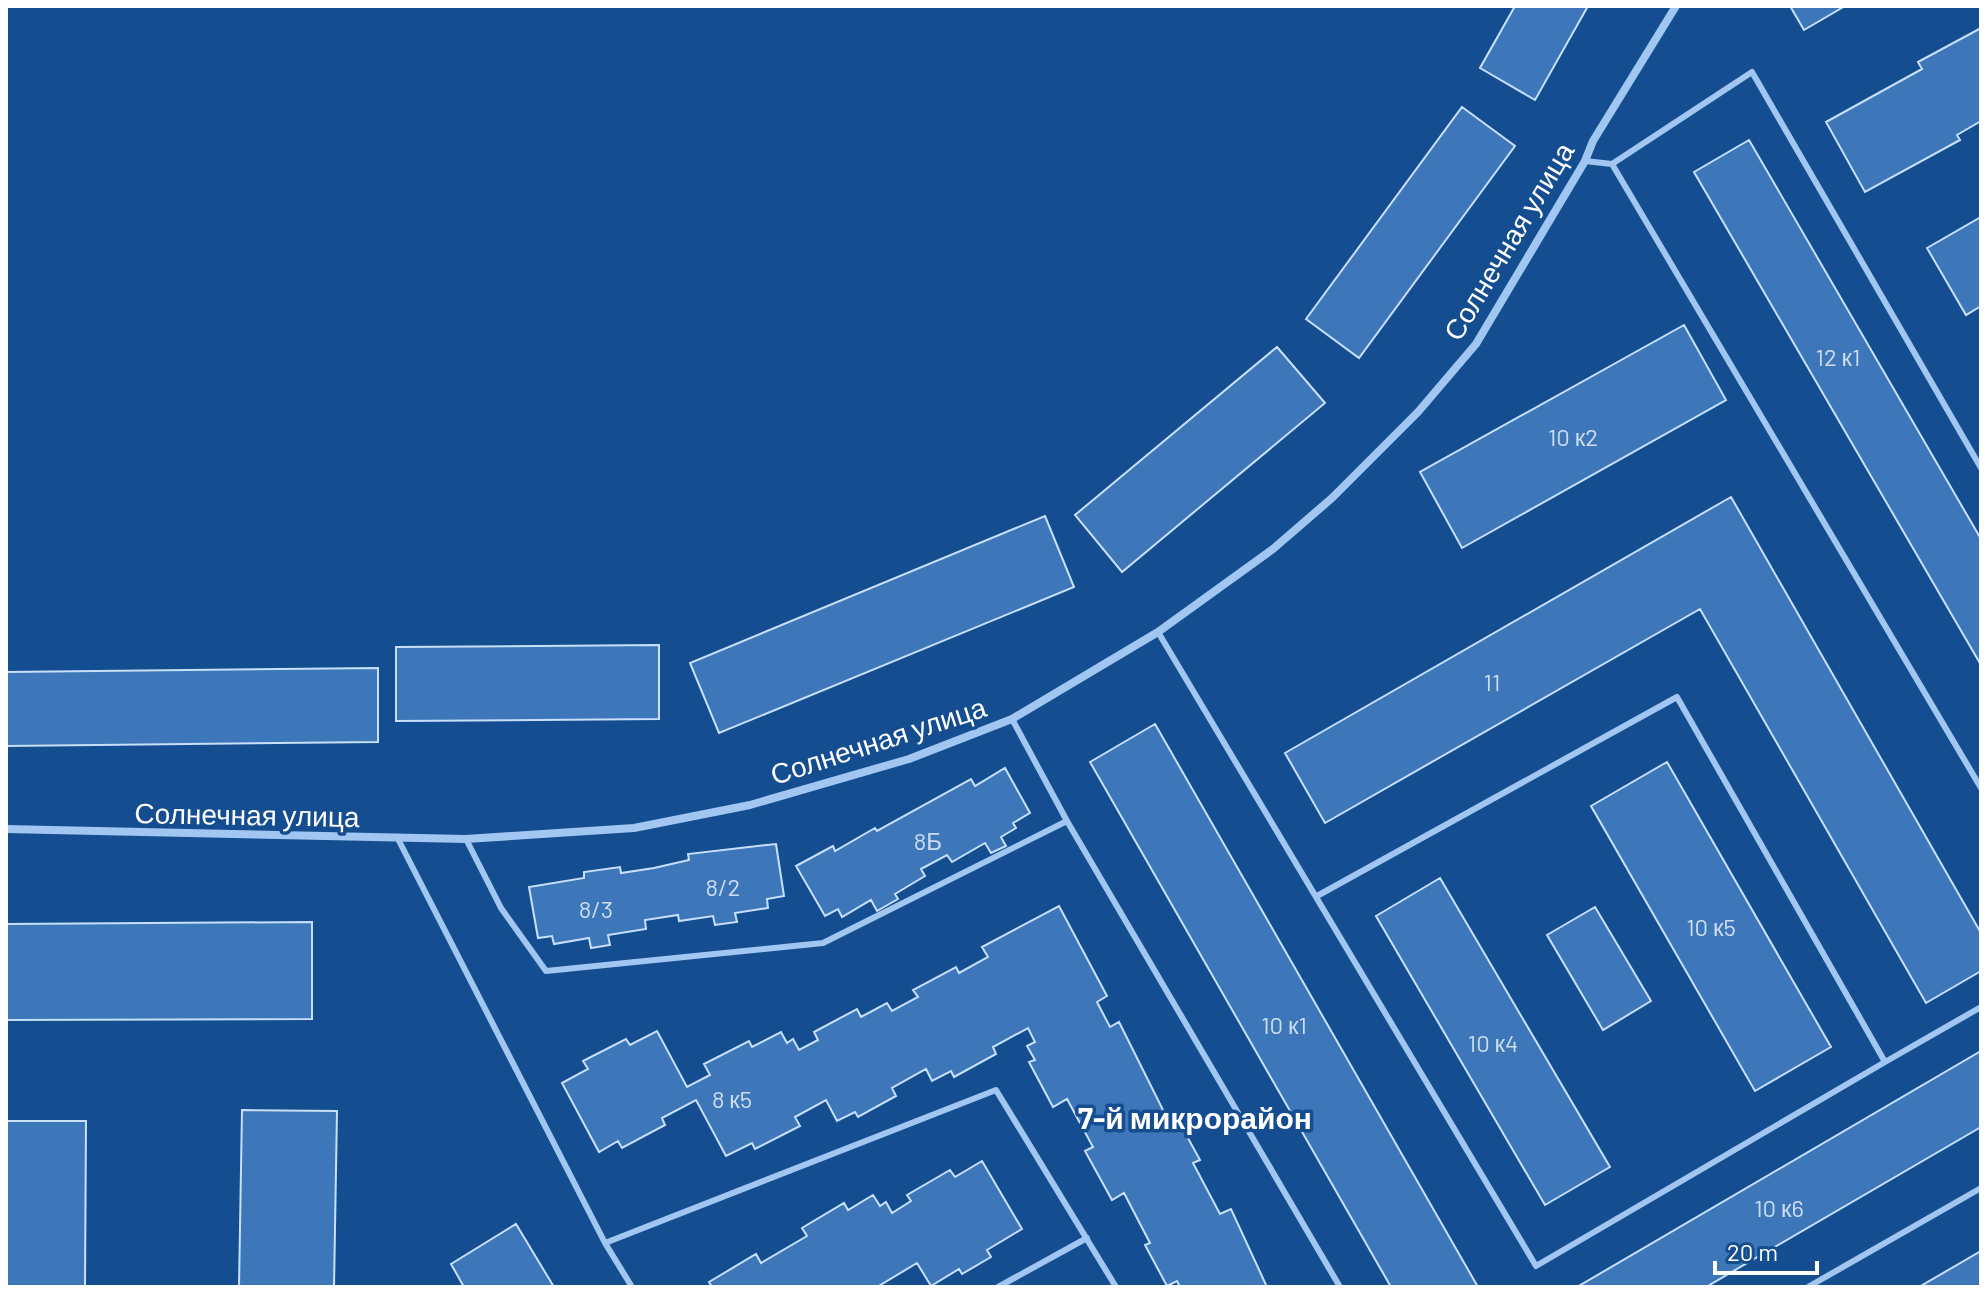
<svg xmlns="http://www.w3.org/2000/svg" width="1987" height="1293" font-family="Barlow,sans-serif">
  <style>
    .building { fill: #3d77b9; stroke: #c8e0fc; stroke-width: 2 }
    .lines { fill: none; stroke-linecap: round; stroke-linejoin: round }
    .lane { stroke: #a1c6f1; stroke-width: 6 }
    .street { stroke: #a1c6f1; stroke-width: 8 }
    .labels { text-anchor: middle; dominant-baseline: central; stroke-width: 7; stroke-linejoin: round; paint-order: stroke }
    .number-label { font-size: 24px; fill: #ceddee }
    .street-label { font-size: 28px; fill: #fff; stroke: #144d90 }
    .neighbourhood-label { font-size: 30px; font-weight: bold; fill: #fff; stroke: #144d90 }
  </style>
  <rect width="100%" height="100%" fill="#144d90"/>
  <path class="building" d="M 1515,6 L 1588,6 L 1535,100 L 1480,68 Z
    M 1790,6 L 1845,6 L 1804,30 Z
    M 1981,28 L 1981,121 L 1957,135 L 1960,140 L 1865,192 L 1826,122 L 1922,69 L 1918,62 Z
    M 1462,107 L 1515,146 L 1359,358 L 1306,319 Z
    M 1749,140 L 1981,539 L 1981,665 L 1694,172 Z
    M 1981,217 L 1981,306 L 1966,315 L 1927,248 Z
    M 1684,325 L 1726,400 L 1462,548 L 1420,472 Z
    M 1277,347 L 1325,403 L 1122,572 L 1075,515 Z
    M 1731,497 L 1981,933 L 1981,971 L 1926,1003 L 1700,609 L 1325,823 L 1285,753 Z
    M 1045,516 L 1074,587 L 719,733 L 690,663 Z
    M 659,645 L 659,719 L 396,721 L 396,647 Z
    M 378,668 L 378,742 L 6,746 L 6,672 Z
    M 1155,724 L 1478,1287 L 1391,1287 L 1090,762 Z
    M 1667,762 L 1831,1047 L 1755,1091 L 1591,806 Z
    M 1005,768 L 1030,813 L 1013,823 L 1016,828 L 1001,837 L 1006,846 L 991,853 L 985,843 L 952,862 L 947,855 L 921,869 L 925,876 L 895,894 L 898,899 L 877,911 L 871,900 L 842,917 L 838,909 L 825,916 L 796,866 L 833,846 L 835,851 L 875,828 L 877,831 L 971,779 L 975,786 Z
    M 776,844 L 784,896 L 767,899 L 768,908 L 735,913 L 737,922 L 715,925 L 713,916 L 679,921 L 678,915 L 645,920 L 646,929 L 608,935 L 610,945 L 591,948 L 589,938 L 554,944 L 552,936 L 538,938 L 529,887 L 584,878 L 584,872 L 620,867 L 621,873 L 654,868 L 689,860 L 688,854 Z
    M 1440,878 L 1610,1167 L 1545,1205 L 1376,916 Z
    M 1059,906 L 1107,996 L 1097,1002 L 1110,1027 L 1119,1022 L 1168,1120 L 1176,1116 L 1200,1160 L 1193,1163 L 1220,1214 L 1231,1209 L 1267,1287 L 1180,1287 L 1177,1281 L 1167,1286 L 1145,1245 L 1150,1243 L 1124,1193 L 1112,1200 L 1085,1151 L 1093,1147 L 1067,1099 L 1053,1107 L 1029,1062 L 1035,1060 L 1027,1046 L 1035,1042 L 1028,1028 L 993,1047 L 996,1054 L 954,1077 L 951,1071 L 932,1081 L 926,1069 L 892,1088 L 896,1096 L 858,1117 L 855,1112 L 837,1121 L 826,1100 L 795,1117 L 800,1126 L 755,1149 L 752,1143 L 726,1156 L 696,1100 L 662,1118 L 665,1125 L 622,1148 L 618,1141 L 599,1152 L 562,1083 L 588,1069 L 583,1061 L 626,1039 L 630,1045 L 657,1031 L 687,1087 L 710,1075 L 704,1064 L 749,1041 L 752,1047 L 781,1032 L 787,1043 L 793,1039 L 799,1050 L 818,1040 L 814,1032 L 857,1009 L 861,1017 L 887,1003 L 892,1011 L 918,997 L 913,990 L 956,967 L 959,973 L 988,957 L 982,947 Z
    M 1595,907 L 1651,1001 L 1603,1030 L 1547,935 Z
    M 312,922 L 312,1019 L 6,1020 L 6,924 Z
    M 1981,1051 L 1981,1127 L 1706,1287 L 1577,1287 Z
    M 242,1110 L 337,1111 L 334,1287 L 239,1287 Z
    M 6,1121 L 86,1121 L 85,1287 L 6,1287 Z
    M 982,1161 L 1022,1229 L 987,1250 L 991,1257 L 962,1274 L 959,1269 L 931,1286 L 917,1263 L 877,1287 L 712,1287 L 709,1282 L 756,1254 L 761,1263 L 807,1236 L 802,1228 L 844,1203 L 848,1210 L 873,1195 L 880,1206 L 886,1202 L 892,1213 L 911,1201 L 907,1195 L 950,1170 L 955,1177 Z
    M 516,1224 L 554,1287 L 464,1287 L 451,1264 Z
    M 1981,1251 L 1981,1287 L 1919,1287 Z"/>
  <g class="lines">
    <path class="lane" d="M 1585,161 L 1612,164 L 1752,72 L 1981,468
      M 1612,164 L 1981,788
      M 1158,632 L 1536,1266 L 1885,1062 L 1677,697 L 1317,896
      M 1012,719 L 1067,821 L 1340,1287
      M 397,837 L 605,1243 L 632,1287
      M 466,839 L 501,908 L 546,971 L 823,943 L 1067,821
      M 1885,1062 L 1981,1007
      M 605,1243 L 996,1090 L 1116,1287
      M 998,1287 L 1087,1238
      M 1808,1287 L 1981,1188"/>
    <path class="street" d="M 6,829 L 466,839 L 634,828 L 750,805 L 909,759 L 1012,719 L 1158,632 L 1273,549 L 1332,498 L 1418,412 L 1476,344 L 1585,161 L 1593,141 L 1676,6"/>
  </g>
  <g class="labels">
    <g class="number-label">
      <text x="1838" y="356">12 к1</text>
      <text x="1573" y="436">10 к2</text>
      <text x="1492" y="681">11</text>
      <text x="928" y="840">8Б</text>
      <text x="723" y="886">8/2</text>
      <text x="596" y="908">8/3</text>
      <text x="1711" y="926">10 к5</text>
      <text x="1284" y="1024">10 к1</text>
      <text x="1493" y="1042">10 к4</text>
      <text x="732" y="1098">8 к5</text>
      <text x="1779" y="1207">10 к6</text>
    </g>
    <g class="street-label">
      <text transform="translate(1508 241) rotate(-59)">Солнечная улица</text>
      <text transform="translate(878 740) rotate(-18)">Солнечная улица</text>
      <text transform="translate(247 814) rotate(1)">Солнечная улица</text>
    </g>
    <g class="neighbourhood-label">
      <text x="1195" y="1117">7-й микрорайон</text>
    </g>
  </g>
  <rect width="1987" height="1293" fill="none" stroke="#ffffff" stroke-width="16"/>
  <path d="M1715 1261v12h102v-12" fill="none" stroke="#ffffff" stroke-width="4"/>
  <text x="1727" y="1261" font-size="24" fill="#ffffff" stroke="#144d90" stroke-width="6" paint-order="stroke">20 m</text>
</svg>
